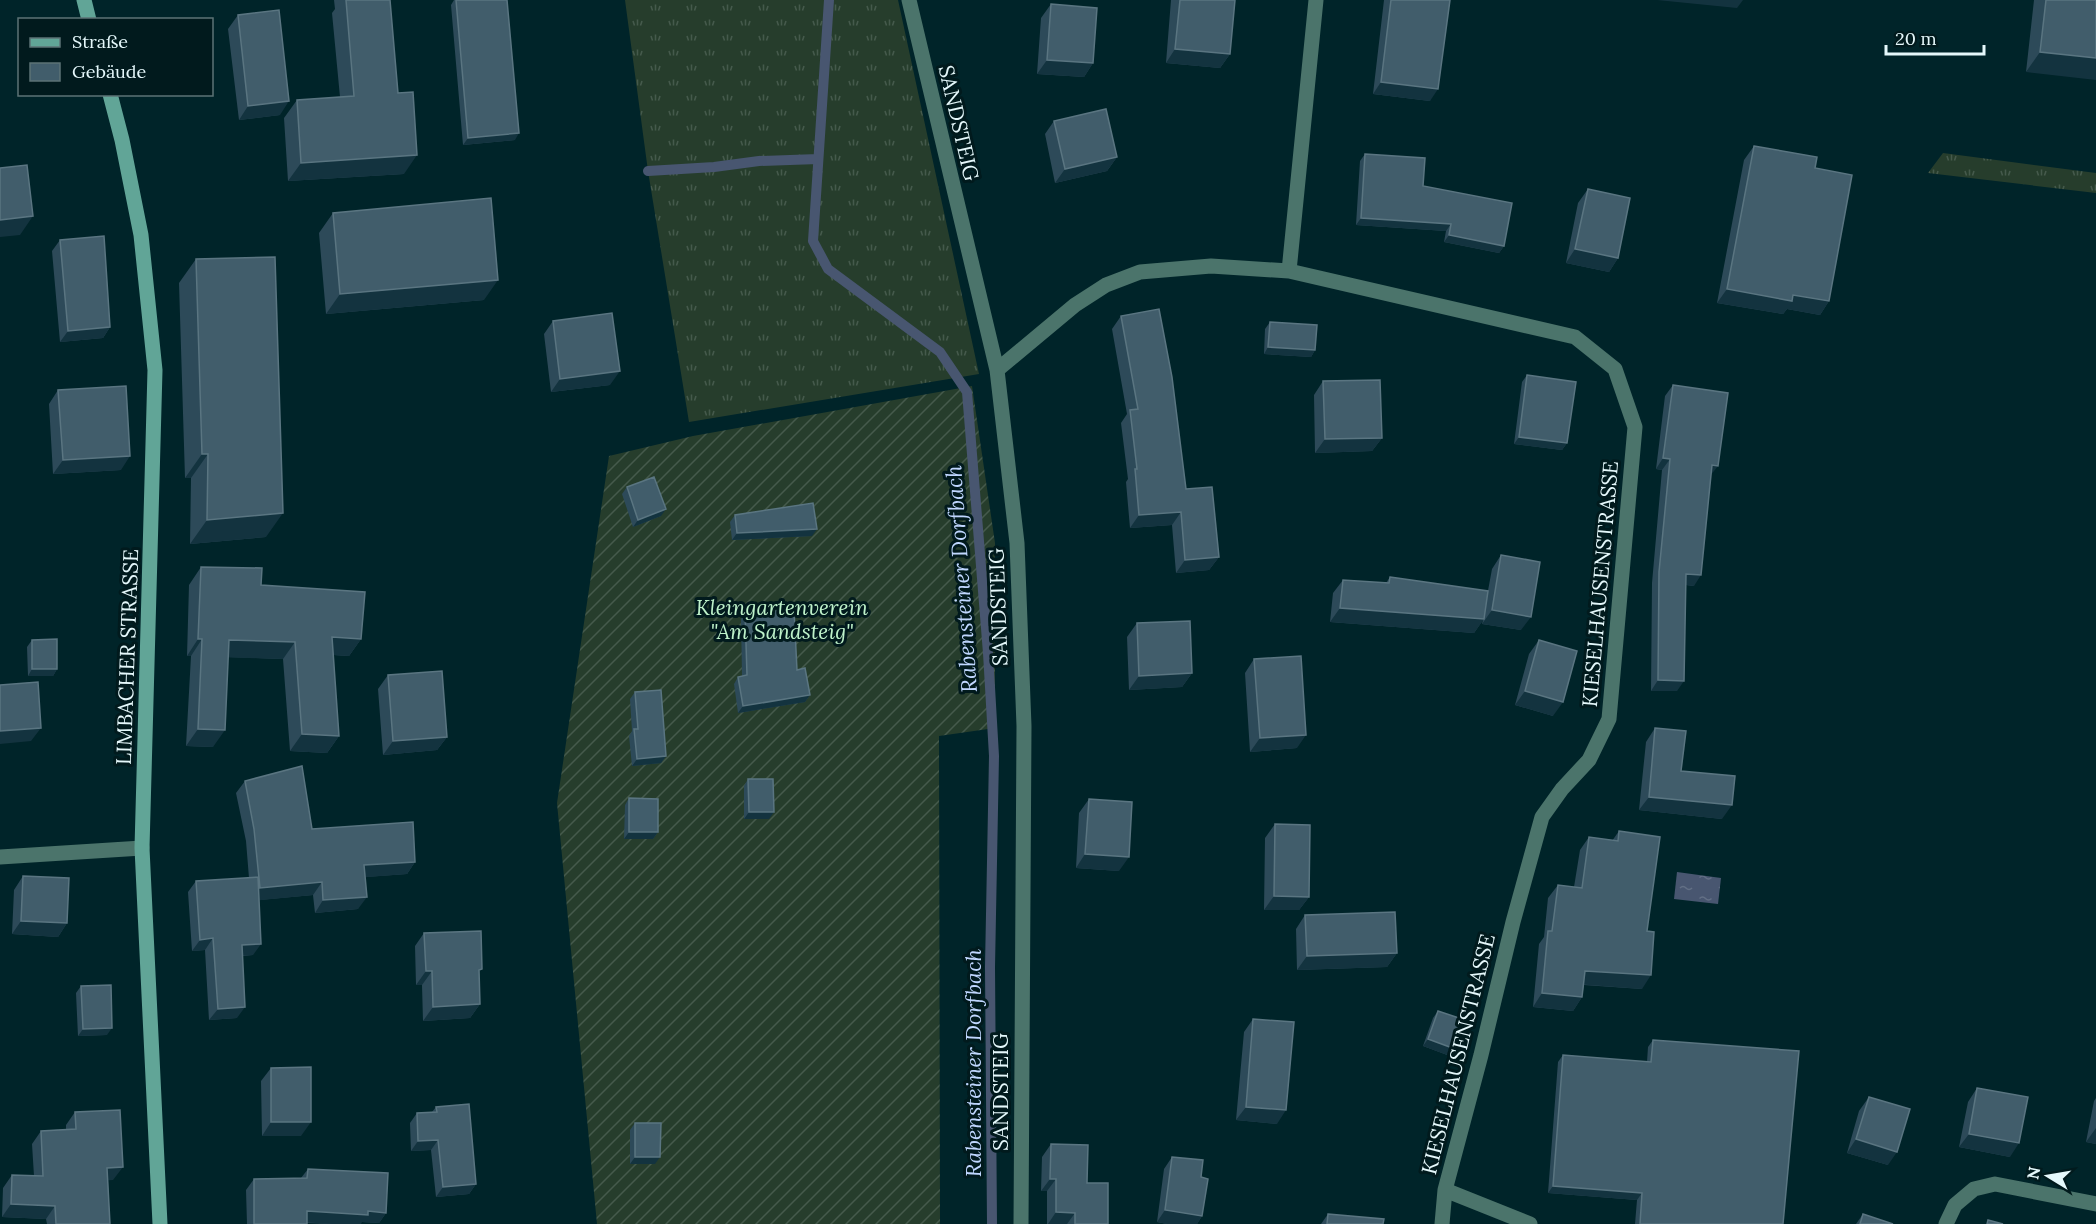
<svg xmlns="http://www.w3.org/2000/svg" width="2096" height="1224" font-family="Lora,serif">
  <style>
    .grass { fill: url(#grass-tufts) }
    .garden { fill: url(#garden-furrows) }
    .water { fill: url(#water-ripples) }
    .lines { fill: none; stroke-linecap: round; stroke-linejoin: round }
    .stream { stroke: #485670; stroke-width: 10 }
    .street { stroke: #4b746b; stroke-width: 15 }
    .secondary { stroke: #61a597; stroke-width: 15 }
    .wall { fill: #2d4a59 }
    .shaded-wall { fill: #13333f }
    .building { fill: #415d6b; stroke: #5a7581; stroke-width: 1.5 }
    .labels { text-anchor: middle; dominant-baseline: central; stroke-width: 6; stroke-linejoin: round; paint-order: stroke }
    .street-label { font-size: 21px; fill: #e5f8fb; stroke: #011a1d }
    .park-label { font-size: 21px; font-style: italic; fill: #bef2ca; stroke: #011a1d }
    .water-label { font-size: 22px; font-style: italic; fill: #c0d7ff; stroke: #011a1d }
  </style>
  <defs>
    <pattern id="grass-tufts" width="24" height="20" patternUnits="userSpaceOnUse" patternTransform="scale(1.5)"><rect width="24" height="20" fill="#263d2c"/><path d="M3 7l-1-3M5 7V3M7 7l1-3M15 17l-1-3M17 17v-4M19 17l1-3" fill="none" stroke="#455a4c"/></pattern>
    <pattern id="garden-furrows" width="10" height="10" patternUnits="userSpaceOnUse" patternTransform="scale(1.5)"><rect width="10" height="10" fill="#263d2c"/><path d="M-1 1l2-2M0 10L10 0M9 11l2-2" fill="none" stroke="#455a4c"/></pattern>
    <pattern id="water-ripples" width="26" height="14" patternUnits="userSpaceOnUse" patternTransform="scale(1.5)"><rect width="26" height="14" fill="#485670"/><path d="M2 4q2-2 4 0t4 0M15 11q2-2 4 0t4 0" fill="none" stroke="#626f85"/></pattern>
  </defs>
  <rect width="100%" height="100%" fill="#002429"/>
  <path class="grass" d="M 625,0 L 898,0 L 979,374 L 689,422 L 648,171 Z
    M 1943,153 L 2096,173 L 2096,193 L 1928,173 Z"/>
  <path class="garden" d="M 972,386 L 995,543 L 995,728 L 939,736 L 940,1224 L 597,1224 L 557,803 L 609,456 L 693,436 Z"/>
  <path class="water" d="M 1677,872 L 1721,878 L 1718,904 L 1674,899 Z"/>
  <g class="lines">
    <path class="stream" d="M 829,0 L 813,241 L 828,269 L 940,352 L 967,392 L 988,653 L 994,756 L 990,967 L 992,1224
      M 648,171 L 714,167 L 759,161 L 818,159"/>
    <path class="street" d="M 909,0 L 997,370 L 1017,543 L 1024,726 L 1021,1224
      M 1316,0 L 1289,271 L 1575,337 L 1615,369 L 1635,427 L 1609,719 L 1589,760 L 1562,789 L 1542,817 L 1513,922 L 1481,1055 L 1445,1190 L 1442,1224
      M 997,370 L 1075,305 L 1106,285 L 1140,272 L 1211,266 L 1289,271
      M 0,857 L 142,848
      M 1445,1190 L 1530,1224
      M 1946,1224 L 1955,1205 L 1974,1189 L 1995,1184 L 2096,1204"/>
    <path class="secondary" d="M 84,0 L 89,20
      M 110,94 L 122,140 L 141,235 L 155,370 L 142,848 L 160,1224"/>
  </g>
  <path class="wall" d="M 334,0 L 390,0 L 404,174 L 288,181 L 284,118 L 297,100 L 340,97 L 332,13 L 335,9 Z
    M 454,0 L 507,0 L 515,140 L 463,145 L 451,5 Z
    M 1171,0 L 1235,0 L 1230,54 L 1220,68 L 1166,63 Z
    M 1384,0 L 1450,0 L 1430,101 L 1373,94 Z
    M 2034,0 L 2096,0 L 2026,72 Z
    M 1051,4 L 1093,63 L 1084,77 L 1037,74 L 1041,18 Z
    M 238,15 L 280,115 L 239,120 L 228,29 Z
    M 1054,121 L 1117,157 L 1107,171 L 1055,183 L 1045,134 Z
    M 1754,146 L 1815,168 L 1829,301 L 1820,315 L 1787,309 L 1783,314 L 1717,303 L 1744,160 Z
    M 1365,154 L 1423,186 L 1504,246 L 1499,253 L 1444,242 L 1446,231 L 1356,225 L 1360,161 Z
    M 1588,189 L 1618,258 L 1609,272 L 1566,263 L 1578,203 Z
    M 333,213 L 484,300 L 326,314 L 319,233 Z
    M 60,240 L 110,327 L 103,338 L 60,342 L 52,251 Z
    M 196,259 L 266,537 L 190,544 L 191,478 L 185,478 L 179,283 Z
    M 1121,316 L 1186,489 L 1219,557 L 1209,570 L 1176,573 L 1172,525 L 1130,528 L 1126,482 L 1128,479 L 1121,423 L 1127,414 L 1112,329 Z
    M 553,321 L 610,385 L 551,392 L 544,334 Z
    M 1270,322 L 1315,350 L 1311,357 L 1264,354 L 1265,329 Z
    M 1527,375 L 1567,443 L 1562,450 L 1514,444 L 1522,382 Z
    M 1323,381 L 1382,438 L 1372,451 L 1315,453 L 1314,395 Z
    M 1673,385 L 1711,476 L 1694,586 L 1686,585 L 1677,691 L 1651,691 L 1652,583 L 1662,470 L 1656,469 L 1665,396 Z
    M 58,390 L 121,470 L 53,474 L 49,404 Z
    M 627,487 L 661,516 L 633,527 L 622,494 Z
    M 735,515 L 812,536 L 732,540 L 730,522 Z
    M 1501,555 L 1521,630 L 1482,624 L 1483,620 L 1474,633 L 1330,622 L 1333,593 L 1343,580 L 1386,583 L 1390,577 L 1487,596 L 1492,569 Z
    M 201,567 L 261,585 L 361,639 L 349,656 L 333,655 L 339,736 L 327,753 L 290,751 L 283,659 L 228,657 L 213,747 L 186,746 L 191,656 L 187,656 L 189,585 Z
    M 745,612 L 797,670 L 810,695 L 805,702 L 738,713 L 734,684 L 738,677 L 742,676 L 741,619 Z
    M 1137,623 L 1192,673 L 1182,687 L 1129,690 L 1127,637 Z
    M 32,640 L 57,669 L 53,676 L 28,676 L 27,647 Z
    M 1539,640 L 1553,716 L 1515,705 L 1529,654 Z
    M 1254,659 L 1297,748 L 1250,752 L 1245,673 Z
    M 388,675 L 447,737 L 437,750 L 383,755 L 378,689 Z
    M 635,692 L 666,756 L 661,763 L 632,766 L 629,736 L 632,731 L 630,699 Z
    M 1655,728 L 1681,771 L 1722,819 L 1639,810 L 1646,742 Z
    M 748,779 L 769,819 L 744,819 L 744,786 Z
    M 245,781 L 312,829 L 415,862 L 407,874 L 365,877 L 358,909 L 315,913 L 313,895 L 259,900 L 253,955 L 242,956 L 237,1018 L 209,1020 L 205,950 L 192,951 L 188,892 L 196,881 L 249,878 L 246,841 L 236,793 Z
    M 629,798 L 658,832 L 653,839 L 624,839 L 625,805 Z
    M 1089,799 L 1119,871 L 1076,868 L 1079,813 Z
    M 1275,824 L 1309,897 L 1299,910 L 1264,910 L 1265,838 Z
    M 1619,831 L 1647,931 L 1642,989 L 1584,985 L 1582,997 L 1573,1011 L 1533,1007 L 1539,944 L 1544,937 L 1548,898 L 1558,885 L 1574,887 L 1580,850 L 1589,837 L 1612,841 Z
    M 23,876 L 67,923 L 58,937 L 12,934 L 14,890 Z
    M 1305,915 L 1397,953 L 1387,967 L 1297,970 L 1296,929 Z
    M 424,933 L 479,974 L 480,1004 L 470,1018 L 423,1021 L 422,985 L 416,985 L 415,946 Z
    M 81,986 L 107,1035 L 78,1036 L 76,993 Z
    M 1438,1011 L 1450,1056 L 1423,1046 L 1433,1018 Z
    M 1253,1019 L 1277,1124 L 1236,1120 L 1244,1032 Z
    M 1653,1040 L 1783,1224 L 1635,1224 L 1637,1200 L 1548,1193 L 1558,1062 L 1563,1055 L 1647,1062 L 1648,1047 Z
    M 271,1068 L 301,1136 L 262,1136 L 261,1081 Z
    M 1977,1088 L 2010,1157 L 1959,1147 L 1968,1102 Z
    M 1869,1097 L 1888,1165 L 1847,1153 L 1859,1111 Z
    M 2096,1098 L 2096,1144 L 2086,1142 L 2094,1101 Z
    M 436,1107 L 476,1184 L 469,1194 L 436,1197 L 431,1150 L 411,1151 L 410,1123 L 417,1113 L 432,1112 Z
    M 75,1112 L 113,1180 L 108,1180 L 110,1224 L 47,1224 L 46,1219 L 2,1217 L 3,1188 L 12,1175 L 34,1176 L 32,1144 L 41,1131 L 66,1129 L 66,1125 Z
    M 635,1123 L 655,1164 L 630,1164 L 630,1130 Z
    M 1051,1144 L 1087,1183 L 1108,1224 L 1047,1224 L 1047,1191 L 1041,1191 L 1042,1157 Z
    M 1172,1157 L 1201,1177 L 1202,1216 L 1197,1224 L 1167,1224 L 1157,1222 L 1164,1169 Z
    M 308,1169 L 386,1213 L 379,1223 L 362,1222 L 332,1224 L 307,1223 L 307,1224 L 247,1224 L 246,1190 L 254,1179 L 301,1178 Z
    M 1328,1214 L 1383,1224 L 1321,1224 Z
    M 1863,1214 L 1893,1224 L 1856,1224 Z"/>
  <path class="shaded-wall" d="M 1657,0 L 1743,0 L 1737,8 Z
    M 1175,49 L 1230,54 L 1220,68 L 1166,63 Z
    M 2040,52 L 2096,58 L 2096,80 L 2026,72 Z
    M 1047,60 L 1093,63 L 1084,77 L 1037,74 Z
    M 1381,82 L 1438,89 L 1430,101 L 1373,94 Z
    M 289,101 L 280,115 L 239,120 L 248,106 Z
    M 519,133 L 515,140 L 463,145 L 468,138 Z
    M 417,155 L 404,174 L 288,181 L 301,163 Z
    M 1117,157 L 1107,171 L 1055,183 L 1065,169 Z
    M 33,216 L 20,235 L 0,237 L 0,220 Z
    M 1361,218 L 1451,224 L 1446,231 L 1356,225 Z
    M 1449,235 L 1504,246 L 1499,253 L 1444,242 Z
    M 1575,249 L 1618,258 L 1609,272 L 1566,263 Z
    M 498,280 L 484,300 L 326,314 L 340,294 Z
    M 1727,289 L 1793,295 L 1829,301 L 1820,315 L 1787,309 L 1783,314 L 1717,303 Z
    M 110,327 L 103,338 L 60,342 L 68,331 Z
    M 1268,347 L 1315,350 L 1311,357 L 1264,354 Z
    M 620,371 L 610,385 L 551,392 L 560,379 Z
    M 1519,437 L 1567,443 L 1562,450 L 1514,444 Z
    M 1382,438 L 1372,451 L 1315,453 L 1325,439 Z
    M 202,454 L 208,454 L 191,478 L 185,478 Z
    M 130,456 L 121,470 L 53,474 L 63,460 Z
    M 1663,458 L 1670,459 L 1662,470 L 1656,469 Z
    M 1712,465 L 1718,466 L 1710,476 Z
    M 666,509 L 661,516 L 633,527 L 638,520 Z
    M 1181,512 L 1172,525 L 1130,528 L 1139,515 Z
    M 283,513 L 266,537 L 190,544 L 207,520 Z
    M 817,529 L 812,536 L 732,540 L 737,533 Z
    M 1219,557 L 1209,570 L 1176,573 L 1185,560 Z
    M 1686,574 L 1701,575 L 1694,586 L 1679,584 Z
    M 1340,608 L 1484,619 L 1474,633 L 1330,622 Z
    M 1492,610 L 1531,617 L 1521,630 L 1482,624 Z
    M 332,637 L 361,639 L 349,656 L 320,654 Z
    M 198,639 L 202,639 L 191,656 L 187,656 Z
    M 229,640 L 295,642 L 283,659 L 217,657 Z
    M 32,669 L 57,669 L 53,676 L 28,676 Z
    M 1192,673 L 1182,687 L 1129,690 L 1139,676 Z
    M 1658,680 L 1684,681 L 1677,691 L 1651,691 Z
    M 1525,691 L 1563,702 L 1553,716 L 1515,705 Z
    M 810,695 L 805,702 L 738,713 L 743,706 Z
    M 41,728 L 31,741 L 0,744 L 0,731 Z
    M 198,729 L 225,730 L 213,747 L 186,746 Z
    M 302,734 L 339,736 L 327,753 L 290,751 Z
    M 1306,735 L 1297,748 L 1250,752 L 1260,738 Z
    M 447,737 L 437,750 L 383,755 L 393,741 Z
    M 666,756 L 661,763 L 632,766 L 637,759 Z
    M 1649,797 L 1732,805 L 1722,819 L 1639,810 Z
    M 749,812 L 774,812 L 769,819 L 744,819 Z
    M 629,832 L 658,832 L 653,839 L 624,839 Z
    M 1085,854 L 1129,857 L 1119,871 L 1076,868 Z
    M 415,862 L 407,874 L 355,878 L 364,865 Z
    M 322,882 L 313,895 L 251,901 L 260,888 Z
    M 1274,896 L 1309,897 L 1299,910 L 1264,910 Z
    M 367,897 L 358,909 L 315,913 L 323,900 Z
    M 21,921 L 67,923 L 58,937 L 12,934 Z
    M 213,938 L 205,950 L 192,951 L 200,940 Z
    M 261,944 L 253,955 L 233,956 L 242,945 Z
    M 1397,953 L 1387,967 L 1297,970 L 1307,956 Z
    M 426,971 L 432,971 L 422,985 L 416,985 Z
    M 1585,971 L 1651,975 L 1642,989 L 1576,984 Z
    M 1542,993 L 1582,997 L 1573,1011 L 1533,1007 Z
    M 480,1004 L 470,1018 L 423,1021 L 433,1007 Z
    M 245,1007 L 237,1018 L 209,1020 L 218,1009 Z
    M 112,1028 L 107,1035 L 78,1036 L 83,1029 Z
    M 1428,1039 L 1455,1049 L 1450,1056 L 1423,1046 Z
    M 1246,1107 L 1286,1110 L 1277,1124 L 1236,1120 Z
    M 271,1122 L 311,1122 L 301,1136 L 262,1136 Z
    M 2096,1128 L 2096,1144 L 2086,1142 Z
    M 1969,1134 L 2019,1143 L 2010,1157 L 1959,1147 Z
    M 1856,1139 L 1897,1152 L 1888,1165 L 1847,1153 Z
    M 438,1140 L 431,1150 L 411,1151 L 418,1141 Z
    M 635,1157 L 660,1157 L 655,1164 L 630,1164 Z
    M 123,1167 L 113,1180 L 98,1181 L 107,1168 Z
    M 1050,1179 L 1056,1179 L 1047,1191 L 1041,1191 Z
    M 476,1184 L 469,1194 L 436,1197 L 443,1187 Z
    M 1553,1186 L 1642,1193 L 1637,1200 L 1548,1193 Z
    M 11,1204 L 55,1206 L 46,1219 L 2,1217 Z
    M 1165,1210 L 1202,1216 L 1197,1224 L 1167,1224 L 1157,1222 Z
    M 307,1211 L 368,1211 L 386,1213 L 379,1223 L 362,1222 L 361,1224 L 332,1224 L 300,1222 Z
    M 1056,1212 L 1075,1213 L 1067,1224 L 1048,1224 Z"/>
  <path class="building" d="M 346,0 L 390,0 L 398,93 L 413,92 L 417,155 L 301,163 L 297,100 L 354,96 Z
    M 456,0 L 507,0 L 519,133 L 468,138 Z
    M 1180,0 L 1235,0 L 1230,54 L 1175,49 Z
    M 1391,0 L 1450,0 L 1438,89 L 1381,82 Z
    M 2046,0 L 2096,0 L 2096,58 L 2040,52 Z
    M 1051,4 L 1097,8 L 1093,63 L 1047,60 Z
    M 279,10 L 289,101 L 248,106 L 238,15 Z
    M 1106,109 L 1117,157 L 1065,169 L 1054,121 Z
    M 1754,146 L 1817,157 L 1815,168 L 1852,175 L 1829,301 L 1793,295 L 1792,301 L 1727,289 Z
    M 1365,154 L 1425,158 L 1423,186 L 1512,203 L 1504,246 L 1449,235 L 1451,224 L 1361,218 Z
    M 27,165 L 33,216 L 0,220 L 0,168 Z
    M 1588,189 L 1630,198 L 1618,258 L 1575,249 Z
    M 491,198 L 498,280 L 340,294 L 333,213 Z
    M 104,236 L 110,327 L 68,331 L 60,240 Z
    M 275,257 L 283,513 L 207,520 L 208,454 L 202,454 L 196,259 Z
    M 1159,309 L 1172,377 L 1186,489 L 1212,487 L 1219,557 L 1185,560 L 1181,512 L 1139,515 L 1135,469 L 1137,469 L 1130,410 L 1138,409 L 1121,316 Z
    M 612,313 L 620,371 L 560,379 L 553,321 Z
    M 1270,322 L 1317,325 L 1315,350 L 1268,347 Z
    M 1527,375 L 1576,382 L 1567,443 L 1519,437 Z
    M 1380,380 L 1382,438 L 1325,439 L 1323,381 Z
    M 1673,385 L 1728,393 L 1718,466 L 1712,465 L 1701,575 L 1686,574 L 1684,681 L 1658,680 L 1659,572 L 1670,459 L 1663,458 Z
    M 126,386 L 130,456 L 63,460 L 58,390 Z
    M 654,477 L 666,509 L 638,520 L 627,487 Z
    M 813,503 L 817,529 L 737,533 L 735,515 Z
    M 1501,555 L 1540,562 L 1531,617 L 1492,610 Z
    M 201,567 L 262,568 L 261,585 L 365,592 L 361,639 L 332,637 L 339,736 L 302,734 L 295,642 L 229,640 L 225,730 L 198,729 L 202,639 L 198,639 Z
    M 1390,577 L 1488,591 L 1484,619 L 1340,608 L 1343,580 L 1389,583 Z
    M 794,610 L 797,670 L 805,668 L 810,695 L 743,706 L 738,677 L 747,675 L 745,612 Z
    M 1190,621 L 1192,673 L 1139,676 L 1137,623 Z
    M 57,639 L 57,669 L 32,669 L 32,640 Z
    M 1539,640 L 1577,651 L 1563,702 L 1525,691 Z
    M 1301,656 L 1306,735 L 1260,738 L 1254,659 Z
    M 442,671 L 447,737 L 393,741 L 388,675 Z
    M 38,682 L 41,728 L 0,731 L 0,685 Z
    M 661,690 L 666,756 L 637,759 L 634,729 L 638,729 L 635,692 Z
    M 1655,728 L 1686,731 L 1681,771 L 1735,776 L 1732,805 L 1649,797 Z
    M 302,766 L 312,829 L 413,822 L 415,862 L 364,865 L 367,897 L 323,900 L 322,882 L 260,888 L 254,829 L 245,781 Z
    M 748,779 L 773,779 L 774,812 L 749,812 Z
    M 629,798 L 658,799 L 658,832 L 629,832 Z
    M 1089,799 L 1132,802 L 1129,857 L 1085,854 Z
    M 1275,824 L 1310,825 L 1309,897 L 1274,896 Z
    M 1619,831 L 1660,837 L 1647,931 L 1654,932 L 1651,975 L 1585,971 L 1582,997 L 1542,993 L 1548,931 L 1552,931 L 1558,885 L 1582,888 L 1589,837 L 1618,841 Z
    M 23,876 L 69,878 L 67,923 L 21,921 Z
    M 258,877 L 261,944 L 242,945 L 245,1007 L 218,1009 L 213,938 L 200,940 L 196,881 Z
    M 1395,912 L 1397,953 L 1307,956 L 1305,915 Z
    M 481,931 L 482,969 L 479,970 L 480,1004 L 433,1007 L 432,971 L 426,971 L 424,933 Z
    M 111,985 L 112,1028 L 83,1029 L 81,986 Z
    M 1438,1011 L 1465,1020 L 1455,1049 L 1428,1039 Z
    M 1253,1019 L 1294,1022 L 1286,1110 L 1246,1107 Z
    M 1653,1040 L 1799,1051 L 1783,1224 L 1640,1224 L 1642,1193 L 1553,1186 L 1563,1055 L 1651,1062 Z
    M 311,1067 L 311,1122 L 271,1122 L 271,1068 Z
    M 1977,1088 L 2028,1097 L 2019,1143 L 1969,1134 Z
    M 1869,1097 L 1910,1109 L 1897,1152 L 1856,1139 Z
    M 469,1104 L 476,1184 L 443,1187 L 438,1140 L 418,1141 L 417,1113 L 437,1112 L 436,1107 Z
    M 120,1110 L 123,1167 L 107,1168 L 110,1224 L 56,1224 L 55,1206 L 11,1204 L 12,1175 L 43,1176 L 41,1131 L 76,1129 L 75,1112 Z
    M 635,1123 L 661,1123 L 660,1157 L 635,1157 Z
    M 1051,1144 L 1088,1145 L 1087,1183 L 1108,1183 L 1108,1224 L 1075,1224 L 1075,1213 L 1056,1212 L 1056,1179 L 1050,1179 Z
    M 1172,1157 L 1203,1160 L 1201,1177 L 1208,1179 L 1202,1216 L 1165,1210 Z
    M 308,1169 L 388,1173 L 386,1213 L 368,1211 L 368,1215 L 307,1211 L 307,1224 L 254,1224 L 254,1179 L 307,1178 Z
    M 1328,1214 L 1384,1219 L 1383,1224 L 1327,1224 Z
    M 1863,1214 L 1893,1224 L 1860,1224 Z
    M 1988,1220 L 2003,1224 L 1987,1224 Z"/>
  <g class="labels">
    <g class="street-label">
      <text transform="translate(959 123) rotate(77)">SANDSTEIG</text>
      <text transform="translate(1600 584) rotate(-85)">KIESELHAUSENSTRASSE</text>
      <text transform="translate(998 607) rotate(-92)">SANDSTEIG</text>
      <text transform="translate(127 657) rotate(-88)">LIMBACHER STRASSE</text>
      <text transform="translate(1458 1054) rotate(-76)">KIESELHAUSENSTRASSE</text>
      <text transform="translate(1000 1092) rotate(-90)">SANDSTEIG</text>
    </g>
    <g class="park-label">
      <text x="782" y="607">Kleingartenverein<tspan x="782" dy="24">"Am Sandsteig"</tspan></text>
    </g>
    <g class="water-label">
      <text transform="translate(961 579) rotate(-94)">Rabensteiner Dorfbach</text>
      <text transform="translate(973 1063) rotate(-90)">Rabensteiner Dorfbach</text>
    </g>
  </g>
  <rect x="18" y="18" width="195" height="78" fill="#011a1d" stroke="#5c7376" stroke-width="1.5"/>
  <rect x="30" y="38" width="30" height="9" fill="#61a597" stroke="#5c7376" stroke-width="1.5"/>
  <text x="72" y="48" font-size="18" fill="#e5f8fb">Straße</text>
  <rect x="30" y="63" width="30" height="18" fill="#415d6b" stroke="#5c7376" stroke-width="1.5"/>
  <text x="72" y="78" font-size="18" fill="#e5f8fb">Gebäude</text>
  <g transform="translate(2048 1176) rotate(281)" stroke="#011a1d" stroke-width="4.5" paint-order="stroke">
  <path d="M0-4.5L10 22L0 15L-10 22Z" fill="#e5f8fb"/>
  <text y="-9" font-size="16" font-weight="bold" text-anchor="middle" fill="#e5f8fb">N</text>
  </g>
  <path d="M1886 45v9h98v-9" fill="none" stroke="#e5f8fb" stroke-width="3"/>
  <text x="1895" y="45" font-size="18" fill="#e5f8fb" stroke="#011a1d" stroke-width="4.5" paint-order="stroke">20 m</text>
</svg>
